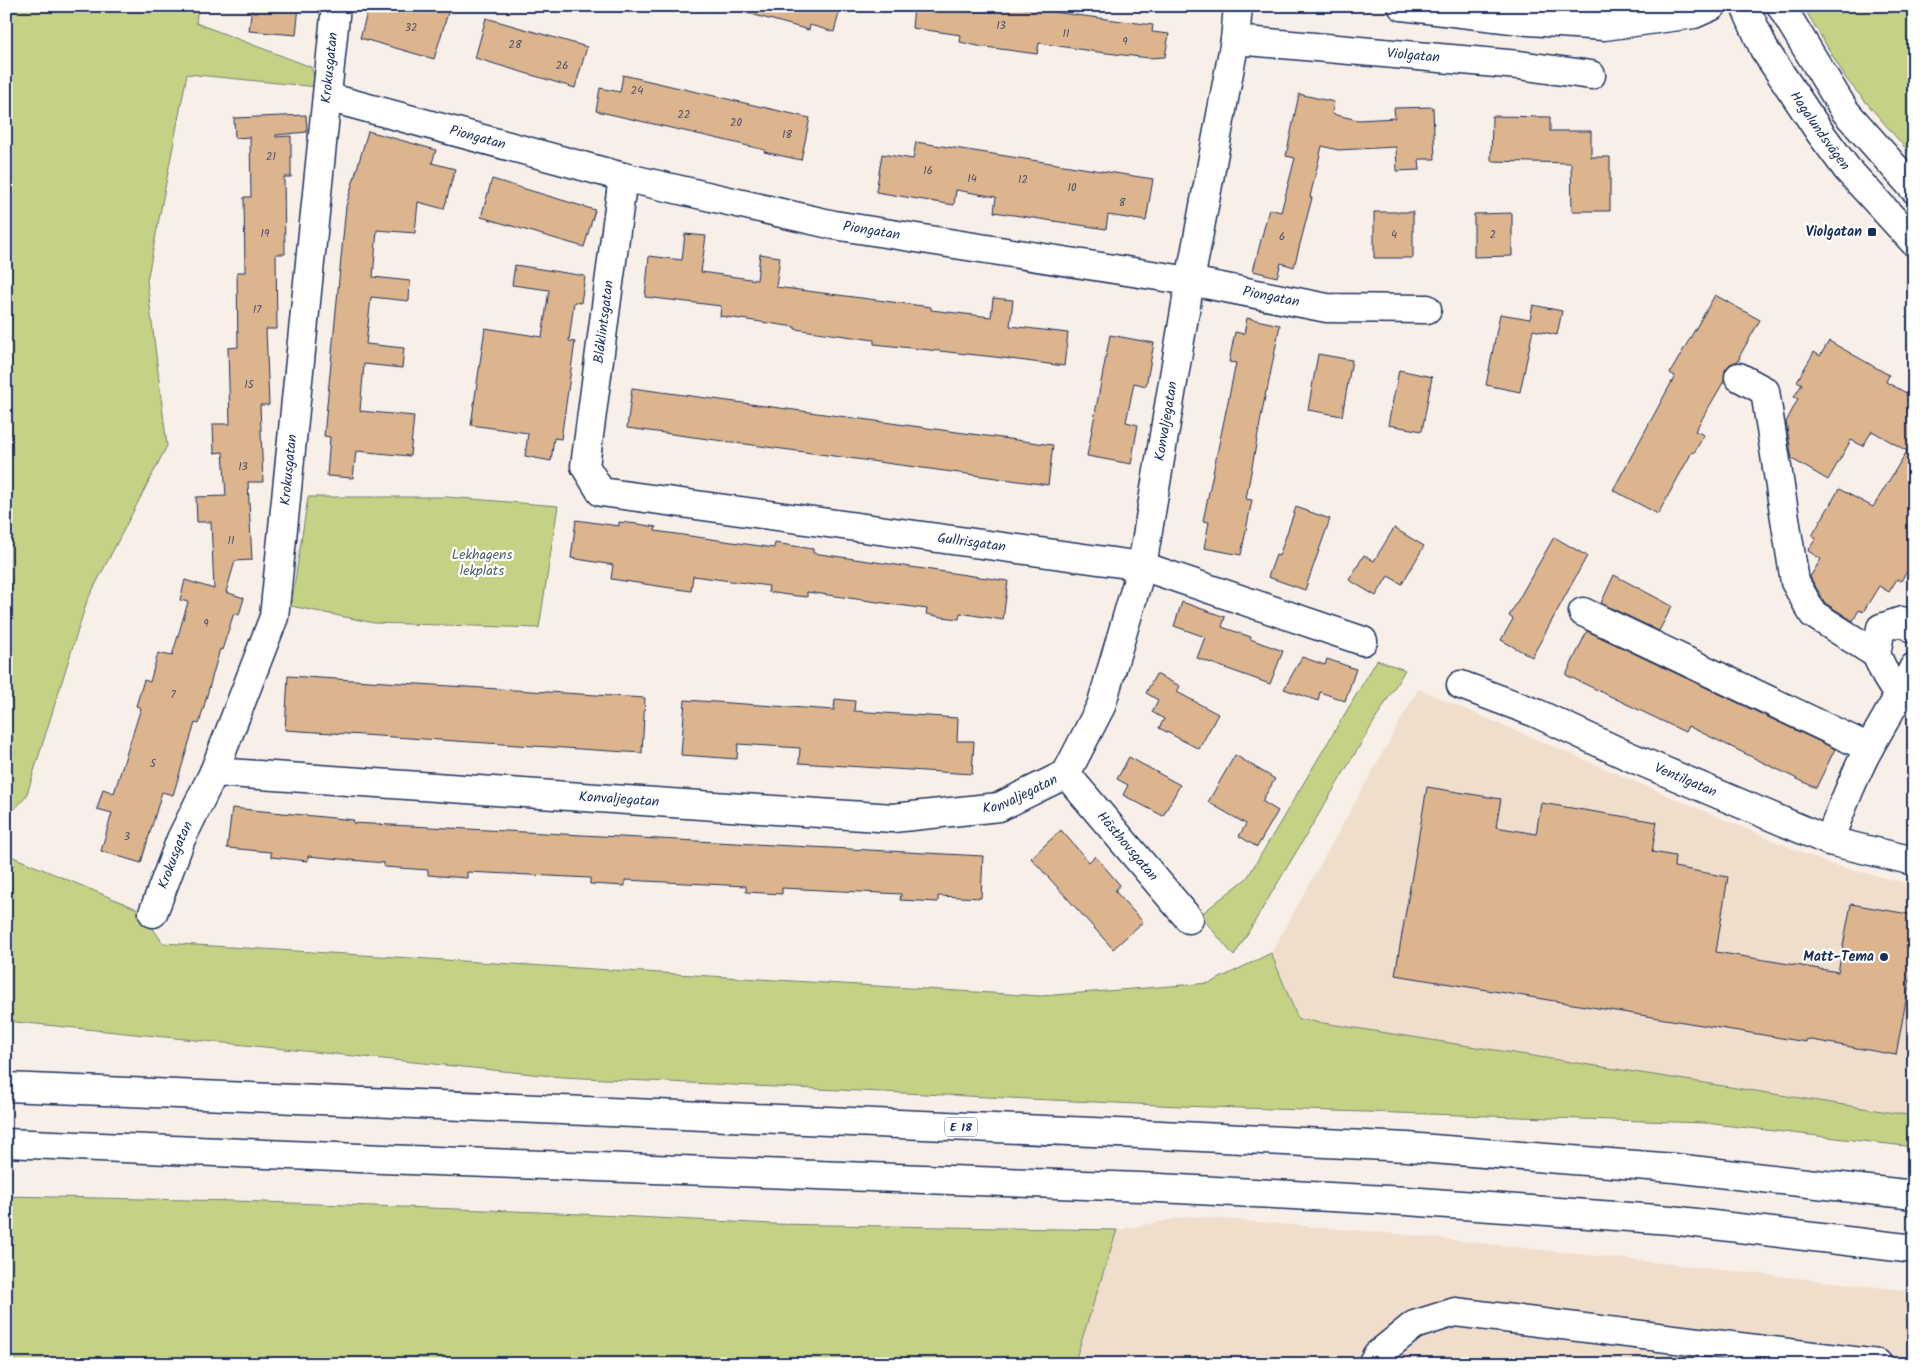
<svg xmlns="http://www.w3.org/2000/svg" width="1920" height="1370" font-family="Kalam,sans-serif">
  <style>
    .built { fill: #f0decd }
    .green { fill: #c5d185; stroke: #708072 }
    .building { fill: #dcb48d; stroke: #1b2f5e }
    .lines { fill: none; stroke-linecap: round; stroke-linejoin: round }
    .minor-casing { stroke: #1b2f5e; stroke-width: 31 }
    .highway-casing { stroke: #1b2f5e; stroke-width: 31 }
    .minor { stroke: #fff; stroke-width: 28 }
    .highway { stroke: #fff; stroke-width: 28 }
    .poi-dot { fill: #1b2f5e; stroke: #fff; stroke-width: 2 }
    .labels { text-anchor: middle; dominant-baseline: central; stroke-width: 4.5; stroke-linejoin: round; paint-order: stroke }
    .number-label { font-size: 11px; fill: #4b506a }
    .shield { fill: #fff; stroke: #5f6d8e; stroke-width: 1 }
    .shield-label { font-size: 12px; font-weight: bold; fill: #1b2f5e }
    .street-label { font-size: 14px; fill: #1b2f5e; stroke: #fff }
    .poi-label { font-size: 14px; font-weight: bold; fill: #1b2f5e; stroke: #fff; text-anchor: end }
    .park-label { font-size: 14px; fill: #4e606a; stroke: #fff }
  </style>
  <rect width="100%" height="100%" fill="#f8f0e8"/>
  <filter id="ink" filterUnits="userSpaceOnUse"><feTurbulence type="fractalNoise" baseFrequency=".02" numOctaves="2"/><feDisplacementMap in="SourceGraphic" scale="10" xChannelSelector="R" yChannelSelector="G"/><feConvolveMatrix kernelMatrix="1 2 1 2 8 2 1 2 1" color-interpolation-filters="sRGB"/></filter>
  <g filter="url(#ink)">
    <path class="built" d="M 1418,689 L 1829,864 L 1914,885 L 1914,1116 L 1298,1019 L 1271,953 Z
      M 1189,1216 L 1399,1234 L 1914,1291 L 1914,1364 L 1074,1364 L 1117,1230 Z"/>
    <path class="green" d="M 6,6 L 198,6 L 196,23 L 311,67 L 318,87 L 187,74 L 147,281 L 167,446 L 87,601 L 26,797 L 6,818 Z
      M 1803,6 L 1914,6 L 1914,158 L 1847,80 Z
      M 308,497 L 447,497 L 558,506 L 539,628 L 374,623 L 291,606 Z
      M 1377,660 L 1405,670 L 1234,956 L 1200,915 L 1247,878 Z
      M 6,854 L 140,910 L 163,943 L 1041,996 L 1210,983 L 1271,953 L 1298,1019 L 1914,1116 L 1914,1147 L 1705,1123 L 1179,1106 L 562,1077 L 6,1021 Z
      M 6,1196 L 235,1201 L 540,1212 L 772,1224 L 1117,1230 L 1074,1364 L 6,1364 Z"/>
    <path class="building" d="M 252,6 L 299,6 L 296,35 L 249,31 Z
      M 369,6 L 450,6 L 434,59 L 360,38 Z
      M 748,6 L 841,6 L 834,32 L 810,25 L 809,30 L 747,13 Z
      M 914,6 L 1007,6 L 1153,25 L 1152,32 L 1169,34 L 1165,57 L 1149,58 L 1098,52 L 1039,43 L 1037,54 L 978,46 L 960,42 L 961,35 L 912,28 Z
      M 486,18 L 587,47 L 575,88 L 475,58 Z
      M 623,75 L 810,118 L 801,160 L 764,152 L 765,150 L 715,138 L 596,111 L 600,88 L 620,92 Z
      M 1299,94 L 1334,102 L 1332,114 L 1358,120 L 1395,118 L 1394,108 L 1433,107 L 1435,159 L 1419,159 L 1420,170 L 1397,171 L 1396,147 L 1338,150 L 1322,146 L 1310,197 L 1312,198 L 1294,267 L 1281,263 L 1277,277 L 1253,271 L 1269,209 L 1281,212 L 1295,158 L 1286,156 Z
      M 306,115 L 307,132 L 276,135 L 276,137 L 291,136 L 291,177 L 284,177 L 285,254 L 276,254 L 277,329 L 266,329 L 269,405 L 260,405 L 263,482 L 248,482 L 252,560 L 235,561 L 226,592 L 244,598 L 239,615 L 234,613 L 222,650 L 220,649 L 199,724 L 195,723 L 173,795 L 162,792 L 141,863 L 101,851 L 112,813 L 97,809 L 103,789 L 114,793 L 141,708 L 136,706 L 144,680 L 150,682 L 158,653 L 172,656 L 188,602 L 180,600 L 185,580 L 214,589 L 211,522 L 197,522 L 196,497 L 226,496 L 223,452 L 214,453 L 213,424 L 230,424 L 228,348 L 238,347 L 237,272 L 245,272 L 244,197 L 251,197 L 250,137 L 235,138 L 234,118 Z
      M 1492,116 L 1550,117 L 1550,131 L 1591,131 L 1591,157 L 1610,157 L 1610,211 L 1572,211 L 1571,163 L 1491,161 Z
      M 368,131 L 436,150 L 432,163 L 455,169 L 444,209 L 418,202 L 415,233 L 377,230 L 373,277 L 410,281 L 409,301 L 371,297 L 366,344 L 404,348 L 402,368 L 364,364 L 360,411 L 414,416 L 410,456 L 356,451 L 353,478 L 327,476 L 330,437 L 324,436 L 346,206 Z
      M 916,142 L 1153,179 L 1146,221 L 1108,215 L 1106,229 L 994,212 L 996,197 L 956,190 L 954,205 L 876,192 L 882,154 L 913,159 Z
      M 492,179 L 595,210 L 584,247 L 481,217 Z
      M 1374,212 L 1413,212 L 1413,258 L 1374,258 Z
      M 1512,213 L 1512,256 L 1474,257 L 1474,214 Z
      M 685,234 L 706,236 L 701,272 L 757,280 L 760,254 L 780,257 L 776,287 L 931,307 L 931,310 L 991,317 L 993,298 L 1013,300 L 1010,326 L 1068,333 L 1064,366 L 995,357 L 874,344 L 874,340 L 795,329 L 795,327 L 720,316 L 721,306 L 645,297 L 649,256 L 682,260 Z
      M 515,265 L 585,276 L 581,303 L 574,302 L 569,341 L 575,342 L 561,439 L 554,438 L 551,461 L 525,456 L 528,433 L 471,425 L 485,328 L 542,337 L 549,290 L 512,285 Z
      M 1715,295 L 1760,320 L 1739,357 L 1740,358 L 1738,361 L 1730,364 L 1725,370 L 1724,381 L 1695,431 L 1704,435 L 1694,453 L 1692,452 L 1658,514 L 1613,490 L 1675,376 L 1670,373 Z
      M 1533,305 L 1562,311 L 1557,335 L 1533,330 L 1520,392 L 1486,385 L 1500,314 L 1530,319 Z
      M 1247,318 L 1280,325 L 1267,391 L 1266,391 L 1246,499 L 1252,500 L 1241,555 L 1204,548 L 1209,522 L 1203,521 L 1236,363 L 1229,362 L 1235,332 L 1244,334 Z
      M 1110,335 L 1154,343 L 1146,386 L 1134,383 L 1126,422 L 1138,425 L 1131,464 L 1087,456 Z
      M 1829,341 L 1889,375 L 1886,382 L 1914,397 L 1914,560 L 1901,581 L 1897,579 L 1889,592 L 1879,586 L 1863,612 L 1859,610 L 1853,621 L 1825,603 L 1810,577 L 1821,559 L 1808,551 L 1816,538 L 1812,536 L 1839,489 L 1873,507 L 1907,451 L 1872,431 L 1863,446 L 1851,440 L 1828,480 L 1792,459 L 1786,422 L 1798,399 L 1794,397 L 1802,384 L 1797,381 L 1814,352 L 1820,356 Z
      M 1318,354 L 1352,360 L 1342,416 L 1308,410 Z
      M 1399,370 L 1432,377 L 1422,431 L 1388,425 Z
      M 632,388 L 1053,445 L 1048,485 L 627,428 Z
      M 1296,507 L 1330,519 L 1305,590 L 1268,577 L 1276,555 L 1279,556 Z
      M 576,520 L 619,526 L 619,522 L 638,524 L 656,527 L 655,531 L 774,548 L 775,543 L 813,549 L 813,553 L 1008,581 L 1003,620 L 960,613 L 959,619 L 942,617 L 926,614 L 927,609 L 807,592 L 807,597 L 788,595 L 768,592 L 769,586 L 693,576 L 691,591 L 611,579 L 613,565 L 571,558 Z
      M 1394,528 L 1424,546 L 1402,584 L 1388,576 L 1376,596 L 1349,580 L 1364,555 L 1374,561 Z
      M 1554,537 L 1587,556 L 1532,657 L 1501,640 L 1513,619 L 1509,616 Z
      M 1614,575 L 1672,606 L 1659,631 L 1601,603 Z
      M 1182,602 L 1225,617 L 1222,627 L 1251,637 L 1250,639 L 1283,651 L 1270,684 L 1197,658 L 1205,637 L 1174,626 Z
      M 1587,631 L 1835,749 L 1816,788 L 1688,726 L 1685,732 L 1566,675 Z
      M 1302,657 L 1325,665 L 1327,659 L 1356,669 L 1345,701 L 1320,692 L 1318,701 L 1284,689 Z
      M 1156,674 L 1180,686 L 1177,692 L 1218,714 L 1199,749 L 1159,728 L 1164,719 L 1152,712 L 1158,700 L 1146,693 Z
      M 288,676 L 645,698 L 642,753 L 285,730 Z
      M 835,699 L 855,701 L 854,711 L 958,718 L 957,741 L 974,741 L 972,774 L 799,763 L 800,748 L 738,744 L 737,759 L 681,755 L 685,700 L 834,710 Z
      M 1235,755 L 1275,779 L 1262,801 L 1278,811 L 1257,847 L 1239,836 L 1246,824 L 1208,802 Z
      M 1129,757 L 1180,785 L 1163,816 L 1123,795 L 1128,785 L 1117,779 Z
      M 1427,787 L 1501,799 L 1496,827 L 1536,834 L 1541,803 L 1657,822 L 1652,852 L 1675,856 L 1674,867 L 1728,877 L 1716,952 L 1838,972 L 1851,904 L 1914,915 L 1914,957 L 1896,1055 L 1806,1039 L 1806,1042 L 1395,975 Z
      M 232,808 L 354,820 L 353,823 L 983,856 L 981,898 L 938,896 L 938,902 L 900,900 L 901,894 L 782,888 L 782,894 L 746,892 L 746,886 L 625,880 L 625,886 L 590,884 L 590,878 L 509,874 L 467,872 L 467,878 L 428,875 L 428,870 L 384,867 L 384,863 L 308,856 L 308,861 L 271,857 L 271,852 L 227,848 Z
      M 1061,830 L 1089,862 L 1095,856 L 1120,885 L 1115,891 L 1143,922 L 1113,949 L 1031,858 Z"/>
    <g class="lines">
      <g class="minor-casing">
        <g id="minor">
          <path d="M 1402,6 L 1529,21 L 1604,26 L 1694,14 L 1712,6"/>
          <path id="s1" d="M 1745,6 L 1764,49 L 1821,134 L 1847,169 L 1914,242"/>
          <path d="M 1781,6 L 1845,111 L 1914,189"/>
          <path id="s2" d="M 1235,40 L 1519,65 L 1591,75"/>
          <path id="s3" d="M 327,97 L 623,177 L 834,225 L 1190,281 L 1327,308 L 1427,309"/>
          <path id="s4" d="M 623,177 L 585,466 L 601,492 L 1142,566 L 1363,641"/>
          <path d="M 1739,377 L 1765,391 L 1795,582 L 1813,614 L 1876,654"/>
          <path d="M 1583,612 L 1869,748"/>
          <path id="s5" d="M 1461,685 L 1536,713 L 1626,755 L 1829,841 L 1914,861"/>
          <path d="M 1899,697 L 1886,676 L 1876,654 L 1881,628 L 1902,621 L 1914,629"/>
          <path id="s6" d="M 214,772 L 893,818 L 999,807 L 1066,774 L 1101,706 L 1142,566 L 1190,281 L 1235,40 L 1238,6"/>
          <path id="s7" d="M 1066,774 L 1189,919"/>
          <path d="M 1829,841 C 1841,810 1853,777 1869,748 C 1884,721 1900,695 1914,667"/>
          <path id="s8" d="M 153,913 L 181,839 L 214,772 L 274,617 L 336,6"/>
          <path d="M 1372,1364 L 1377,1355 L 1414,1325 L 1455,1312 L 1878,1364"/>
        </g>
      </g>
      <g class="highway-casing">
        <path id="highway" d="M 6,1087 L 1140,1134 L 1407,1147 L 1674,1168 L 1914,1195
          M 6,1143 L 383,1159 L 1140,1187 L 1406,1201 L 1671,1220 L 1914,1249"/>
      </g>
      <use href="#minor" class="minor"/>
      <use href="#highway" class="highway"/>
    </g>
  </g>
  <g class="poi-dot">
    <rect x="1867" y="227" width="10" height="10" rx="2.5"/>
    <circle cx="1884" cy="957" r="5"/>
  </g>
  <g class="labels">
    <g class="number-label">
      <text x="1001" y="26">13</text>
      <text x="411" y="28">32</text>
      <text x="1066" y="34">11</text>
      <text x="1125" y="42">9</text>
      <text x="515" y="45">28</text>
      <text x="562" y="66">26</text>
      <text x="637" y="91">24</text>
      <text x="684" y="115">22</text>
      <text x="736" y="123">20</text>
      <text x="787" y="135">18</text>
      <text x="271" y="157">21</text>
      <text x="928" y="171">16</text>
      <text x="972" y="179">14</text>
      <text x="1023" y="180">12</text>
      <text x="1072" y="188">10</text>
      <text x="1122" y="203">8</text>
      <text x="265" y="234">19</text>
      <text x="1394" y="235">4</text>
      <text x="1493" y="235">2</text>
      <text x="1282" y="237">6</text>
      <text x="257" y="310">17</text>
      <text x="249" y="385">15</text>
      <text x="243" y="467">13</text>
      <text x="231" y="541">11</text>
      <text x="206" y="624">9</text>
      <text x="173" y="695">7</text>
      <text x="153" y="764">5</text>
      <text x="127" y="837">3</text>
    </g>
    <rect class="shield" x="945" y="1117.5" width="32" height="19" rx="4"/>
    <g class="shield-label">
      <text x="961" y="1127">E 18</text>
    </g>
    <g class="street-label">
      <text stroke="none"><textPath href="#s2" startOffset="179">Violgatan</textPath></text>
      <text stroke="none"><textPath href="#s8" startOffset="872">Krokusgatan</textPath></text>
      <text stroke="none"><textPath href="#s1" startOffset="146">Hagalundsvägen</textPath></text>
      <text stroke="none"><textPath href="#s3" startOffset="156">Piongatan</textPath></text>
      <text stroke="none"><textPath href="#s3" startOffset="561">Piongatan</textPath></text>
      <text stroke="none"><textPath href="#s3" startOffset="966">Piongatan</textPath></text>
      <text transform="translate(604 322) rotate(-83)">Blåklintsgatan</text>
      <text stroke="none"><textPath href="#s6" startOffset="1231">Konvaljegatan</textPath></text>
      <text stroke="none"><textPath href="#s8" startOffset="468">Krokusgatan</textPath></text>
      <text stroke="none"><textPath href="#s4" startOffset="696">Gullrisgatan</textPath></text>
      <text stroke="none"><textPath href="#s5" startOffset="244">Ventilgatan</textPath></text>
      <text stroke="none"><textPath href="#s6" startOffset="811">Konvaljegatan</textPath></text>
      <text stroke="none"><textPath href="#s6" startOffset="406">Konvaljegatan</textPath></text>
      <text stroke="none"><textPath href="#s7" startOffset="95">Hästhovsgatan</textPath></text>
      <text stroke="none"><textPath href="#s8" startOffset="62">Krokusgatan</textPath></text>
    </g>
    <g class="poi-label">
      <text x="1862" y="232">Violgatan</text>
      <text x="1874" y="957">Matt-Tema</text>
    </g>
    <g class="park-label">
      <text x="482" y="555">Lekhagens<tspan x="482" dy="16">lekplats</tspan></text>
    </g>
  </g>
  <rect width="1920" height="1370" fill="none" stroke="#fff" stroke-width="25"/>
  <rect x="12" y="12" width="1895" height="1345" fill="none" stroke="#1b2f5e" stroke-width="2" filter="url(#ink)"/>
</svg>
